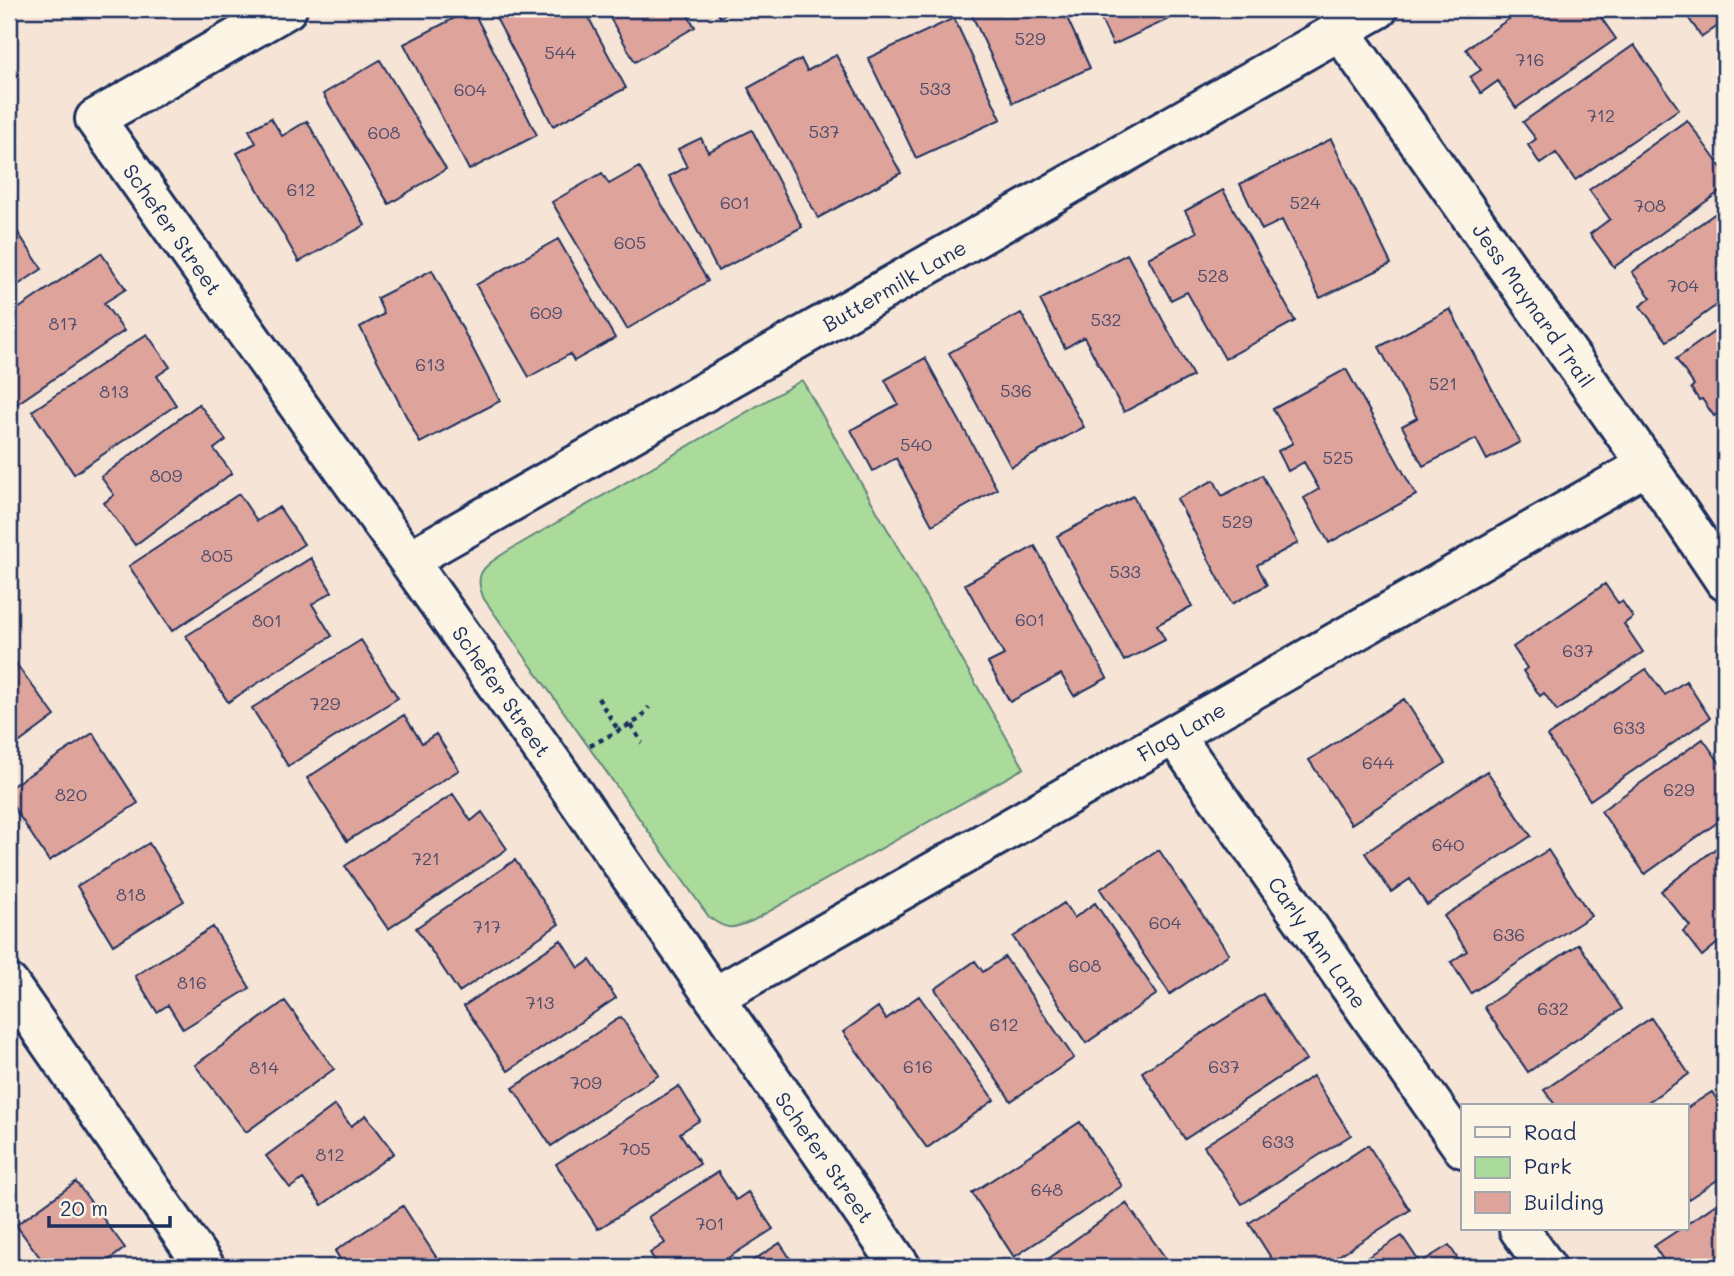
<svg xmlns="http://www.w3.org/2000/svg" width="1734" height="1276" font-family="Mali,sans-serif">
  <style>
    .green { fill: #aadb9b; stroke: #62857c; stroke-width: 2 }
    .building { fill: #dea49b; stroke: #1b2f5e; stroke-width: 2 }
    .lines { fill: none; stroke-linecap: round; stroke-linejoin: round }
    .minor-casing { stroke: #1b2f5e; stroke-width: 44 }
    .path { stroke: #1b2f5e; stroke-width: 4.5; stroke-dasharray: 5 5; stroke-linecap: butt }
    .minor { stroke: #fcf5e5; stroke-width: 38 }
    .labels { text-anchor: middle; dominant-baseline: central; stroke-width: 6; stroke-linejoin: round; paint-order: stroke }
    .number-label { font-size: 18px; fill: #4c4c6d }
    .street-label { font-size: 21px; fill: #1b2f5e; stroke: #fcf5e5 }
  </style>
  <rect width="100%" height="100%" fill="#f6e5d6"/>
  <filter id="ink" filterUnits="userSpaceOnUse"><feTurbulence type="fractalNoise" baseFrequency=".0143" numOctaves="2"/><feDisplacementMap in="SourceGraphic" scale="14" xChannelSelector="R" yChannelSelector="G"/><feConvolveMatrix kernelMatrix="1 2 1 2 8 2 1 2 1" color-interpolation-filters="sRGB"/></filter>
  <g filter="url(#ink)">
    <path class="green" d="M 802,380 L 1024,768 L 752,921 C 732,929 727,931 709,917 L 484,599 C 472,572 485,566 506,552 Z"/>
    <path class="building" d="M 472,9 L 537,135 L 469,170 L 404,44 Z
      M 508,9 L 584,9 L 626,88 L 553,126 L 495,16 Z
      M 605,9 L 684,9 L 695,27 L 635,62 Z
      M 715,9 L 733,9 L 720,17 Z
      M 969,9 L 1063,9 L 1090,68 L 1013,103 Z
      M 1096,9 L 1190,9 L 1113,45 Z
      M 1523,9 L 1595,9 L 1616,39 L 1516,108 L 1498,81 L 1481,93 L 1470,77 L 1481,70 L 1466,49 Z
      M 1682,9 L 1725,9 L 1725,21 L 1702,37 Z
      M 954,18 L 1001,119 L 916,158 L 868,58 Z
      M 1634,45 L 1679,109 L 1575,180 L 1556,153 L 1540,164 L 1528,145 L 1536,139 L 1523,122 Z
      M 836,55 L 901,173 L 818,218 L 748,88 L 801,59 L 807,71 Z
      M 380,60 L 446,169 L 389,204 L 323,94 Z
      M 271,118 L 282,136 L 307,121 L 365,225 L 299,262 L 237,153 L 256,143 L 249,130 Z
      M 1687,120 L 1725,173 L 1725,188 L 1614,267 L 1590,234 L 1610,219 L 1589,190 Z
      M 752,130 L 802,227 L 718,271 L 669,176 L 687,167 L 678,149 L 701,138 L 708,152 Z
      M 1331,139 L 1391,264 L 1320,298 L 1282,220 L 1262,230 L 1240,184 Z
      M 639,167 L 708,281 L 627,329 L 552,202 L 602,173 L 609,184 Z
      M 1223,190 L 1295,321 L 1225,359 L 1187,292 L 1171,300 L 1148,258 L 1197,232 L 1185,211 Z
      M 1723,208 L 1725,212 L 1725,299 L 1667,341 L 1640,306 L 1651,298 L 1632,272 Z
      M 9,219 L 42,269 L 9,291 Z
      M 558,239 L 615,338 L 574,361 L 570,354 L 529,377 L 476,285 Z
      M 101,253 L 126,289 L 104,303 L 124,331 L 15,405 L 9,395 L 9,315 Z
      M 1127,254 L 1193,376 L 1124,412 L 1084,337 L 1065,348 L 1040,300 Z
      M 432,270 L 500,401 L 420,443 L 360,327 L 384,314 L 377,298 Z
      M 1450,309 L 1520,442 L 1487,460 L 1476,439 L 1423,466 L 1402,426 L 1417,418 L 1379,347 Z
      M 1021,313 L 1084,427 L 1011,467 L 949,353 Z
      M 1725,324 L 1725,408 L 1714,416 L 1702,399 L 1699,400 L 1691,388 L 1694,385 L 1676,359 Z
      M 147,334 L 170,367 L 157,376 L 176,405 L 74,474 L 32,411 Z
      M 925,358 L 997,489 L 932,525 L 896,458 L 873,471 L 851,430 L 898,404 L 885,380 Z
      M 1346,369 L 1416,495 L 1329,543 L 1304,498 L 1319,489 L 1304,462 L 1288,471 L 1278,451 L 1293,443 L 1273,409 Z
      M 199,404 L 226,440 L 214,449 L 232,473 L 135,545 L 104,503 L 114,495 L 101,477 Z
      M 1262,475 L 1298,543 L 1257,565 L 1267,585 L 1232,604 L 1177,499 L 1214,480 L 1222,496 Z
      M 239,494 L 257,521 L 279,507 L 304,544 L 172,631 L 129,566 Z
      M 1133,496 L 1192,606 L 1157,625 L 1165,640 L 1124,661 L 1057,536 Z
      M 1035,546 L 1107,678 L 1074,696 L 1061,674 L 1010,702 L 988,663 L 1004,655 L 965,584 Z
      M 311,558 L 332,592 L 312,604 L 332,636 L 228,702 L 186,636 Z
      M 1605,584 L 1618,603 L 1622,601 L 1633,617 L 1624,624 L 1643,652 L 1557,711 L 1544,693 L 1540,696 L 1523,671 L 1527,668 L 1513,647 Z
      M 361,640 L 398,698 L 288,766 L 252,708 Z
      M 11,657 L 55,716 L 9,750 L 9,658 Z
      M 1646,669 L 1665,695 L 1686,681 L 1710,718 L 1590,800 L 1547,736 Z
      M 1404,699 L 1446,763 L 1351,824 L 1309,760 Z
      M 404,715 L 422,743 L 436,734 L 459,770 L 347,841 L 307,778 Z
      M 93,733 L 138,803 L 49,861 L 9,800 L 9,788 Z
      M 1703,739 L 1722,766 L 1725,764 L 1725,817 L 1645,874 L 1601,811 Z
      M 1487,771 L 1531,836 L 1427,905 L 1410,879 L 1391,892 L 1365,853 Z
      M 453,794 L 471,821 L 482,812 L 507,849 L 388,929 L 345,866 Z
      M 1725,841 L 1725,937 L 1702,956 L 1683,932 L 1690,926 L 1661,891 Z
      M 149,843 L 184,901 L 113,945 L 77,886 Z
      M 1159,850 L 1229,954 L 1170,994 L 1100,889 Z
      M 1548,850 L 1591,916 L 1471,993 L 1451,962 L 1467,951 L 1444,916 Z
      M 515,860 L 559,924 L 459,992 L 416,928 Z
      M 1064,903 L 1074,918 L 1095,903 L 1157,994 L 1086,1043 L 1013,937 Z
      M 213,927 L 250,988 L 183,1029 L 168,1005 L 157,1012 L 135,976 Z
      M 561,940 L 579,968 L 590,960 L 616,998 L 508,1071 L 464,1006 Z
      M 1579,944 L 1622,1009 L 1528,1072 L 1484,1007 Z
      M 1005,957 L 1074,1058 L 1011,1101 L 935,989 L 975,961 L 983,972 Z
      M 1263,994 L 1306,1060 L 1185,1139 L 1142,1072 Z
      M 919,996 L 994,1100 L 927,1148 L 843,1032 L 878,1007 L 886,1019 Z
      M 285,1001 L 334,1069 L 246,1132 L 195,1065 Z
      M 621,1017 L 659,1075 L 551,1146 L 513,1088 Z
      M 1651,1018 L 1689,1074 L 1642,1106 L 1556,1106 L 1544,1090 Z
      M 1313,1076 L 1351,1135 L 1242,1204 L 1204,1146 Z
      M 679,1086 L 700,1120 L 680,1133 L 700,1164 L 598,1229 L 556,1164 Z
      M 1712,1092 L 1725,1112 L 1725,1175 L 1687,1200 L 1687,1108 Z
      M 335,1105 L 351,1126 L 366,1115 L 394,1153 L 322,1205 L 303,1179 L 290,1188 L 266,1156 Z
      M 1080,1122 L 1122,1186 L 1014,1257 L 972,1193 Z
      M 1368,1145 L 1410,1210 L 1321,1267 L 1277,1267 L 1249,1223 Z
      M 718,1172 L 736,1200 L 748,1192 L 773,1229 L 714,1267 L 659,1267 L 650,1253 L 665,1243 L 648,1217 Z
      M 76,1182 L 125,1248 L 100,1267 L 47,1267 L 16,1225 Z
      M 1725,1198 L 1725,1267 L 1668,1267 L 1654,1246 L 1680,1229 L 1687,1229 L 1687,1224 Z
      M 1126,1203 L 1167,1260 L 1157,1267 L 1037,1267 Z
      M 403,1206 L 438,1260 L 426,1267 L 345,1267 L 335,1251 Z
      M 1402,1236 L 1420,1263 L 1449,1245 L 1463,1267 L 1352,1267 Z
      M 780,1243 L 796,1267 L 743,1267 Z"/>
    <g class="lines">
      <g class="minor-casing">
        <path id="minor" d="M 287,9 L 95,119 L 555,767 L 901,1267
          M 1340,31 L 1647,465 L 1725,581
          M 409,560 L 1378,9
          M 1174,735 L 1463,1148
          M 9,984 L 205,1267
          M 714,997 L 1647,465
          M 1519,1229 L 1546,1267"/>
      </g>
      <path class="path" d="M 598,698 L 618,730
        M 631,725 L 642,743
        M 590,746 L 640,719 L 649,707"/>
      <use href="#minor" class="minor"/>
    </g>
  </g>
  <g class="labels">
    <g class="number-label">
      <text x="1030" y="38">529</text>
      <text x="560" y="52">544</text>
      <text x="1530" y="59">716</text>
      <text x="935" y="88">533</text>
      <text x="470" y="89">604</text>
      <text x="1601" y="115">712</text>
      <text x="824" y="131">537</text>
      <text x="384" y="132">608</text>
      <text x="301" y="189">612</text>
      <text x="735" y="202">601</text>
      <text x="1305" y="202">524</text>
      <text x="1650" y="205">708</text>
      <text x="630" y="242">605</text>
      <text x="1213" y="275">528</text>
      <text x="1683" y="285">704</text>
      <text x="546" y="312">609</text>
      <text x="1106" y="319">532</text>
      <text x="63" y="323">817</text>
      <text x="430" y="364">613</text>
      <text x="1443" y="383">521</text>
      <text x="1016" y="390">536</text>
      <text x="114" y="391">813</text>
      <text x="916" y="444">540</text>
      <text x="1338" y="457">525</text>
      <text x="166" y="475">809</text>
      <text x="1237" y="521">529</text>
      <text x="217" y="555">805</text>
      <text x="1125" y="571">533</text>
      <text x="1030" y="619">601</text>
      <text x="267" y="620">801</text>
      <text x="1578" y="650">637</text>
      <text x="325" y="703">729</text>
      <text x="1629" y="727">633</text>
      <text x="1378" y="762">644</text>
      <text x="1679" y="789">629</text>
      <text x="71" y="794">820</text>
      <text x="1448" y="844">640</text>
      <text x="426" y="858">721</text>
      <text x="131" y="894">818</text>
      <text x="1165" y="922">604</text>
      <text x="487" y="926">717</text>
      <text x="1509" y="934">636</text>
      <text x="1085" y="965">608</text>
      <text x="192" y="982">816</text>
      <text x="540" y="1002">713</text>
      <text x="1553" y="1008">632</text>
      <text x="1004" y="1024">612</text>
      <text x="918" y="1066">616</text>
      <text x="1224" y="1066">637</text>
      <text x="264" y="1067">814</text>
      <text x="586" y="1082">709</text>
      <text x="1278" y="1141">633</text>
      <text x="635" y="1148">705</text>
      <text x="330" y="1154">812</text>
      <text x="1047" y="1189">648</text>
      <text x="710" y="1223">701</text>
    </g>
    <g class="street-label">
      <text transform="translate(173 229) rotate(55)">Schefer Street</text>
      <text transform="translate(894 285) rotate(-30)">Buttermilk Lane</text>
      <text transform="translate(1534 305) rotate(55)">Jess Maynard Trail</text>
      <text transform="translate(502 691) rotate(55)">Schefer Street</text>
      <text transform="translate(1181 731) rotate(-30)">Flag Lane</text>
      <text transform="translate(1318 942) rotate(55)">Carly Ann Lane</text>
      <text transform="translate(825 1157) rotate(55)">Schefer Street</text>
    </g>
  </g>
  <rect width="1734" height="1276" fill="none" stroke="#fcf5e5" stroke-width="35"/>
  <rect x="18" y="18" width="1699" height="1241" fill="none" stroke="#1b2f5e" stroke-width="2.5" filter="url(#ink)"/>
  <rect x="1461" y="1104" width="228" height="126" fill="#fcf5e5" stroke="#a2a6af" stroke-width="2"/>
  <rect x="1475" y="1127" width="35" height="10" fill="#fcf5e5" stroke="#a2a6af" stroke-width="2"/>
  <text x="1524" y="1140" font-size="21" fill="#1b2f5e">Road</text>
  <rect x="1475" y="1157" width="35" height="21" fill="#aadb9b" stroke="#a2a6af" stroke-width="2"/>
  <text x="1524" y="1174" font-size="21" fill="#1b2f5e">Park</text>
  <rect x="1475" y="1192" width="35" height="21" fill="#dea49b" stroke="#a2a6af" stroke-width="2"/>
  <text x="1524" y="1210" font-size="21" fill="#1b2f5e">Building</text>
  <path d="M49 1216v10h121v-10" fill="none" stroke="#1b2f5e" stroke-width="3.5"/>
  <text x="60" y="1216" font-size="21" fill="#1b2f5e" stroke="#fcf5e5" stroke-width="5" paint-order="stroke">20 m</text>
</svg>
